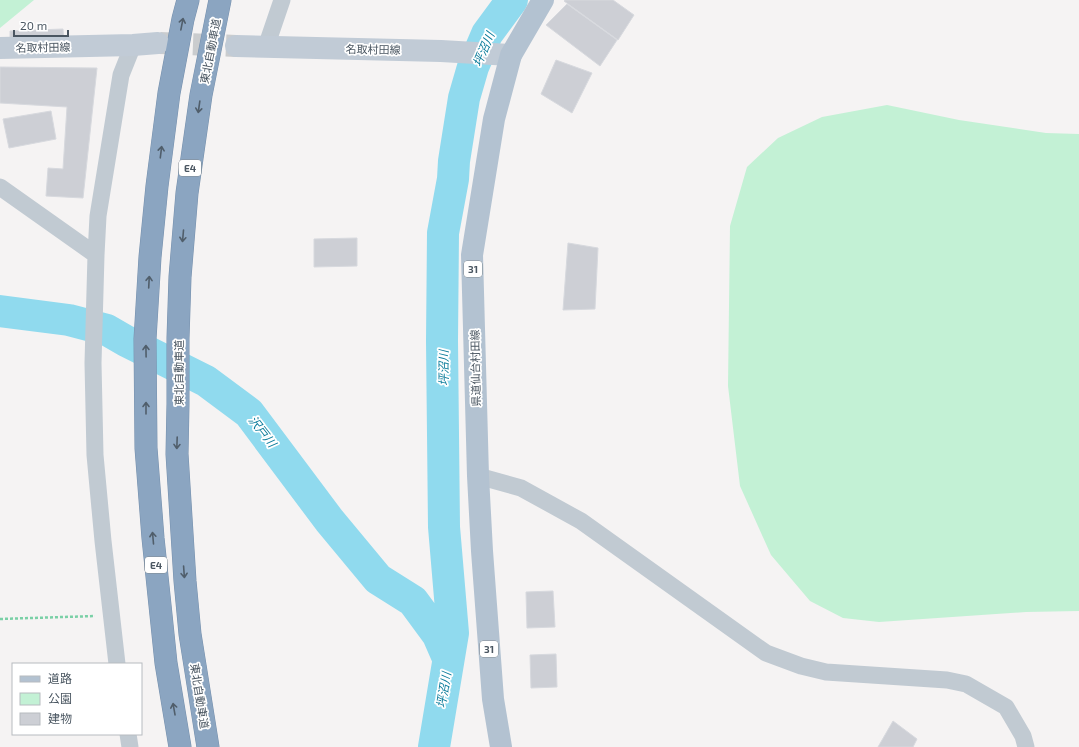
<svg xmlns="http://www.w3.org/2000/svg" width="1079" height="747" font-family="'Exo 2','Noto Sans JP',sans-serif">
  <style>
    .green { fill: #c3f1d5 }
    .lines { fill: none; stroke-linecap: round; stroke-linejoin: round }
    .river { stroke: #90daee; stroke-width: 32 }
    .building { fill: #cdcfd5; stroke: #d7d9de }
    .secondary-tunnel { stroke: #caccce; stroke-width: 22; stroke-dasharray: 22 11; stroke-linecap: butt }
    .motorway-casing { stroke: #7690ad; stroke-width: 23 }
    .path { stroke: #7ad0a6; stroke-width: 2.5; stroke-dasharray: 3 2; stroke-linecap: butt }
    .minor { stroke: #c1cad2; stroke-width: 17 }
    .secondary { stroke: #c1cbd6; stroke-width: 22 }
    .primary { stroke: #b3c2d1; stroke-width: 22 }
    .motorway { stroke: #8ba5c1; stroke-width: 22 }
    .oneway { stroke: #505e6b }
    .labels { text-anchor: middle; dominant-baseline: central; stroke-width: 3.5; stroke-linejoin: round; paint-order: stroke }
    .shield { fill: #fff; stroke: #808990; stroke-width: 1 }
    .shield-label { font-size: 10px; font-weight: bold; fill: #4a5661 }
    .street-label { font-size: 11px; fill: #4a5661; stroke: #fff }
    .water-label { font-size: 12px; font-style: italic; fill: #0c7c9b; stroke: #fff }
  </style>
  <rect width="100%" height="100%" fill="#f5f3f3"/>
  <path class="green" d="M 0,0 L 34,0 L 0,28 Z
    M 887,105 L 959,120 L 1046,133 L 1079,134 L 1079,611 L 1026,612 L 879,622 L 843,618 L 810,601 L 771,555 L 740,486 L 728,386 L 730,226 L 747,167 L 778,138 L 822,117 Z"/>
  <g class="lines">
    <path class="river" d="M 0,311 L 69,320 L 107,330 L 126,341 L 206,381 L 249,413 L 329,520 L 378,579 L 413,601 L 438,635 L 448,658
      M 434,747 L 453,633 L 444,527 L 442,341 L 443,233 L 453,179 L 454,161 L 464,98 L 473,67 L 487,34 L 512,0"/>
  </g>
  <path class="building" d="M 565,0 L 613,0 L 634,15 L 618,40 L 564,1 Z
    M 567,4 L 617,40 L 600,66 L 546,25 Z
    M 63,29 L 64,42 L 10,44 L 10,31 Z
    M 556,60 L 592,73 L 572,113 L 541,94 Z
    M 0,67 L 97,68 L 83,198 L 46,196 L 48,168 L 63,169 L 67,107 L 0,103 Z
    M 51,111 L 56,139 L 9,148 L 3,119 Z
    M 357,238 L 357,266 L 314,267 L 314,239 Z
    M 568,243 L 598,248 L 595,309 L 563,310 Z
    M 553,591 L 555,627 L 527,628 L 526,592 Z
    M 556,654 L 557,687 L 531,688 L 530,655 Z
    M 893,721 L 917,739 L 913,747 L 878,747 Z"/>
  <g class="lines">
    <path class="secondary-tunnel" d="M 160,43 L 236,46"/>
    <g class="motorway-casing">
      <path id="motorway" d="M 180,747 L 166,663 L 153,538 L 146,448 L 145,339 L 150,257 L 157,186 L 169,93 L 183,19 L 188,0
        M 208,747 L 190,634 L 185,581 L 177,454 L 178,404 L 178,338 L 180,277 L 187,193 L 201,95 L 220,0"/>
    </g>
    <path class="path" d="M 0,619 L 95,616"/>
    <path class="minor" d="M 266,47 L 282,0
      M 0,187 L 96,255
      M 478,476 L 521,488 L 581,521 L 766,653 L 801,666 L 826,672 L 947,680 L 966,684 L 1006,707 L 1023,736 L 1026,747
      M 117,664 L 103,541 L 95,455 L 93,363 L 96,255 L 98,216 L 121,75 L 133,45
      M 128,734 L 130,747"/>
    <path class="secondary" d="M 236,46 L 441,51 L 511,55
      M 0,48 L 133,45 L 158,43"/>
    <path class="primary" d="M 501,747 L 493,699 L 482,551 L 478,476 L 472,255 L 494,119 L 511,55 L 543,0"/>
    <use href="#motorway" class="motorway"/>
  </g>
  <defs><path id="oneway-shaft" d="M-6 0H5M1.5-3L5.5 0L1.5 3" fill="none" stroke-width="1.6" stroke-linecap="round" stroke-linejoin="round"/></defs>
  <g class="oneway">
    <use href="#oneway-shaft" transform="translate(182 24) rotate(-79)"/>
    <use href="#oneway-shaft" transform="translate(199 107) rotate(98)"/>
    <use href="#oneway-shaft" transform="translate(161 152) rotate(-83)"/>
    <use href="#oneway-shaft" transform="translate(183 236) rotate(95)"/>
    <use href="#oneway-shaft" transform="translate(149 282) rotate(-87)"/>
    <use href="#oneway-shaft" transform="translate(146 351) rotate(-91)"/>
    <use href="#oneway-shaft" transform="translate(146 408) rotate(-90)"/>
    <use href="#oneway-shaft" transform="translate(177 443) rotate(92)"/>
    <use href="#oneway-shaft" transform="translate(153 538) rotate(-95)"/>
    <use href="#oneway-shaft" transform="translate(184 572) rotate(86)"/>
    <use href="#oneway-shaft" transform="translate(174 709) rotate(-100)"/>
  </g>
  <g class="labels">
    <g class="shield">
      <rect x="179" y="160" width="22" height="16" rx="3"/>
      <rect x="464" y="261" width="18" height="16" rx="3"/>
      <rect x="145" y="557" width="22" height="16" rx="3"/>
      <rect x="480" y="641" width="18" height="16" rx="3"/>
    </g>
    <g class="shield-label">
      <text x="190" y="168">E4</text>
      <text x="473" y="269">31</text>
      <text x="156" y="565">E4</text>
      <text x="489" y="649">31</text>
    </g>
    <g class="street-label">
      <text transform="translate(43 47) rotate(-1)">名取村田線</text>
      <text transform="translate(373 49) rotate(1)">名取村田線</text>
      <text transform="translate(210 51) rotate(-79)">東北自動車道</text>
      <text transform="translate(475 368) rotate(-91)">県道仙台村田線</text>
      <text transform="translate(178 373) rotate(-90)">東北自動車道</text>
      <text transform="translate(200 696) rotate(81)">東北自動車道</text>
    </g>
    <g class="water-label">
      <text transform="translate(483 49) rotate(-67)">坪沼川</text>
      <text transform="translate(443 368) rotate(-90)">坪沼川</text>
      <text transform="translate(263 431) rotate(52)">沢戸川</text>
      <text transform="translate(443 690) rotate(-81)">坪沼川</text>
    </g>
  </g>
  <rect x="12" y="663" width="130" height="72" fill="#ffffff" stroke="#b7bbc0"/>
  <rect x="20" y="676" width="20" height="6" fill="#b3c2d1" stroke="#b7bbc0"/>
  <text x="48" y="683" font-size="12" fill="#4a5661">道路</text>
  <rect x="20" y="693" width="20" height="12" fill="#c3f1d5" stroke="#b7bbc0"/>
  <text x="48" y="703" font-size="12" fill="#4a5661">公園</text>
  <rect x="20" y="713" width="20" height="12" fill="#cdcfd5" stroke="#b7bbc0"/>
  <text x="48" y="723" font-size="12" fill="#4a5661">建物</text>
  <path d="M14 30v6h54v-6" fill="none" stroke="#4a5661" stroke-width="2"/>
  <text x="20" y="30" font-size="12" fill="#4a5661" stroke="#ffffff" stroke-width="3" paint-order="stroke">20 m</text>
</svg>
